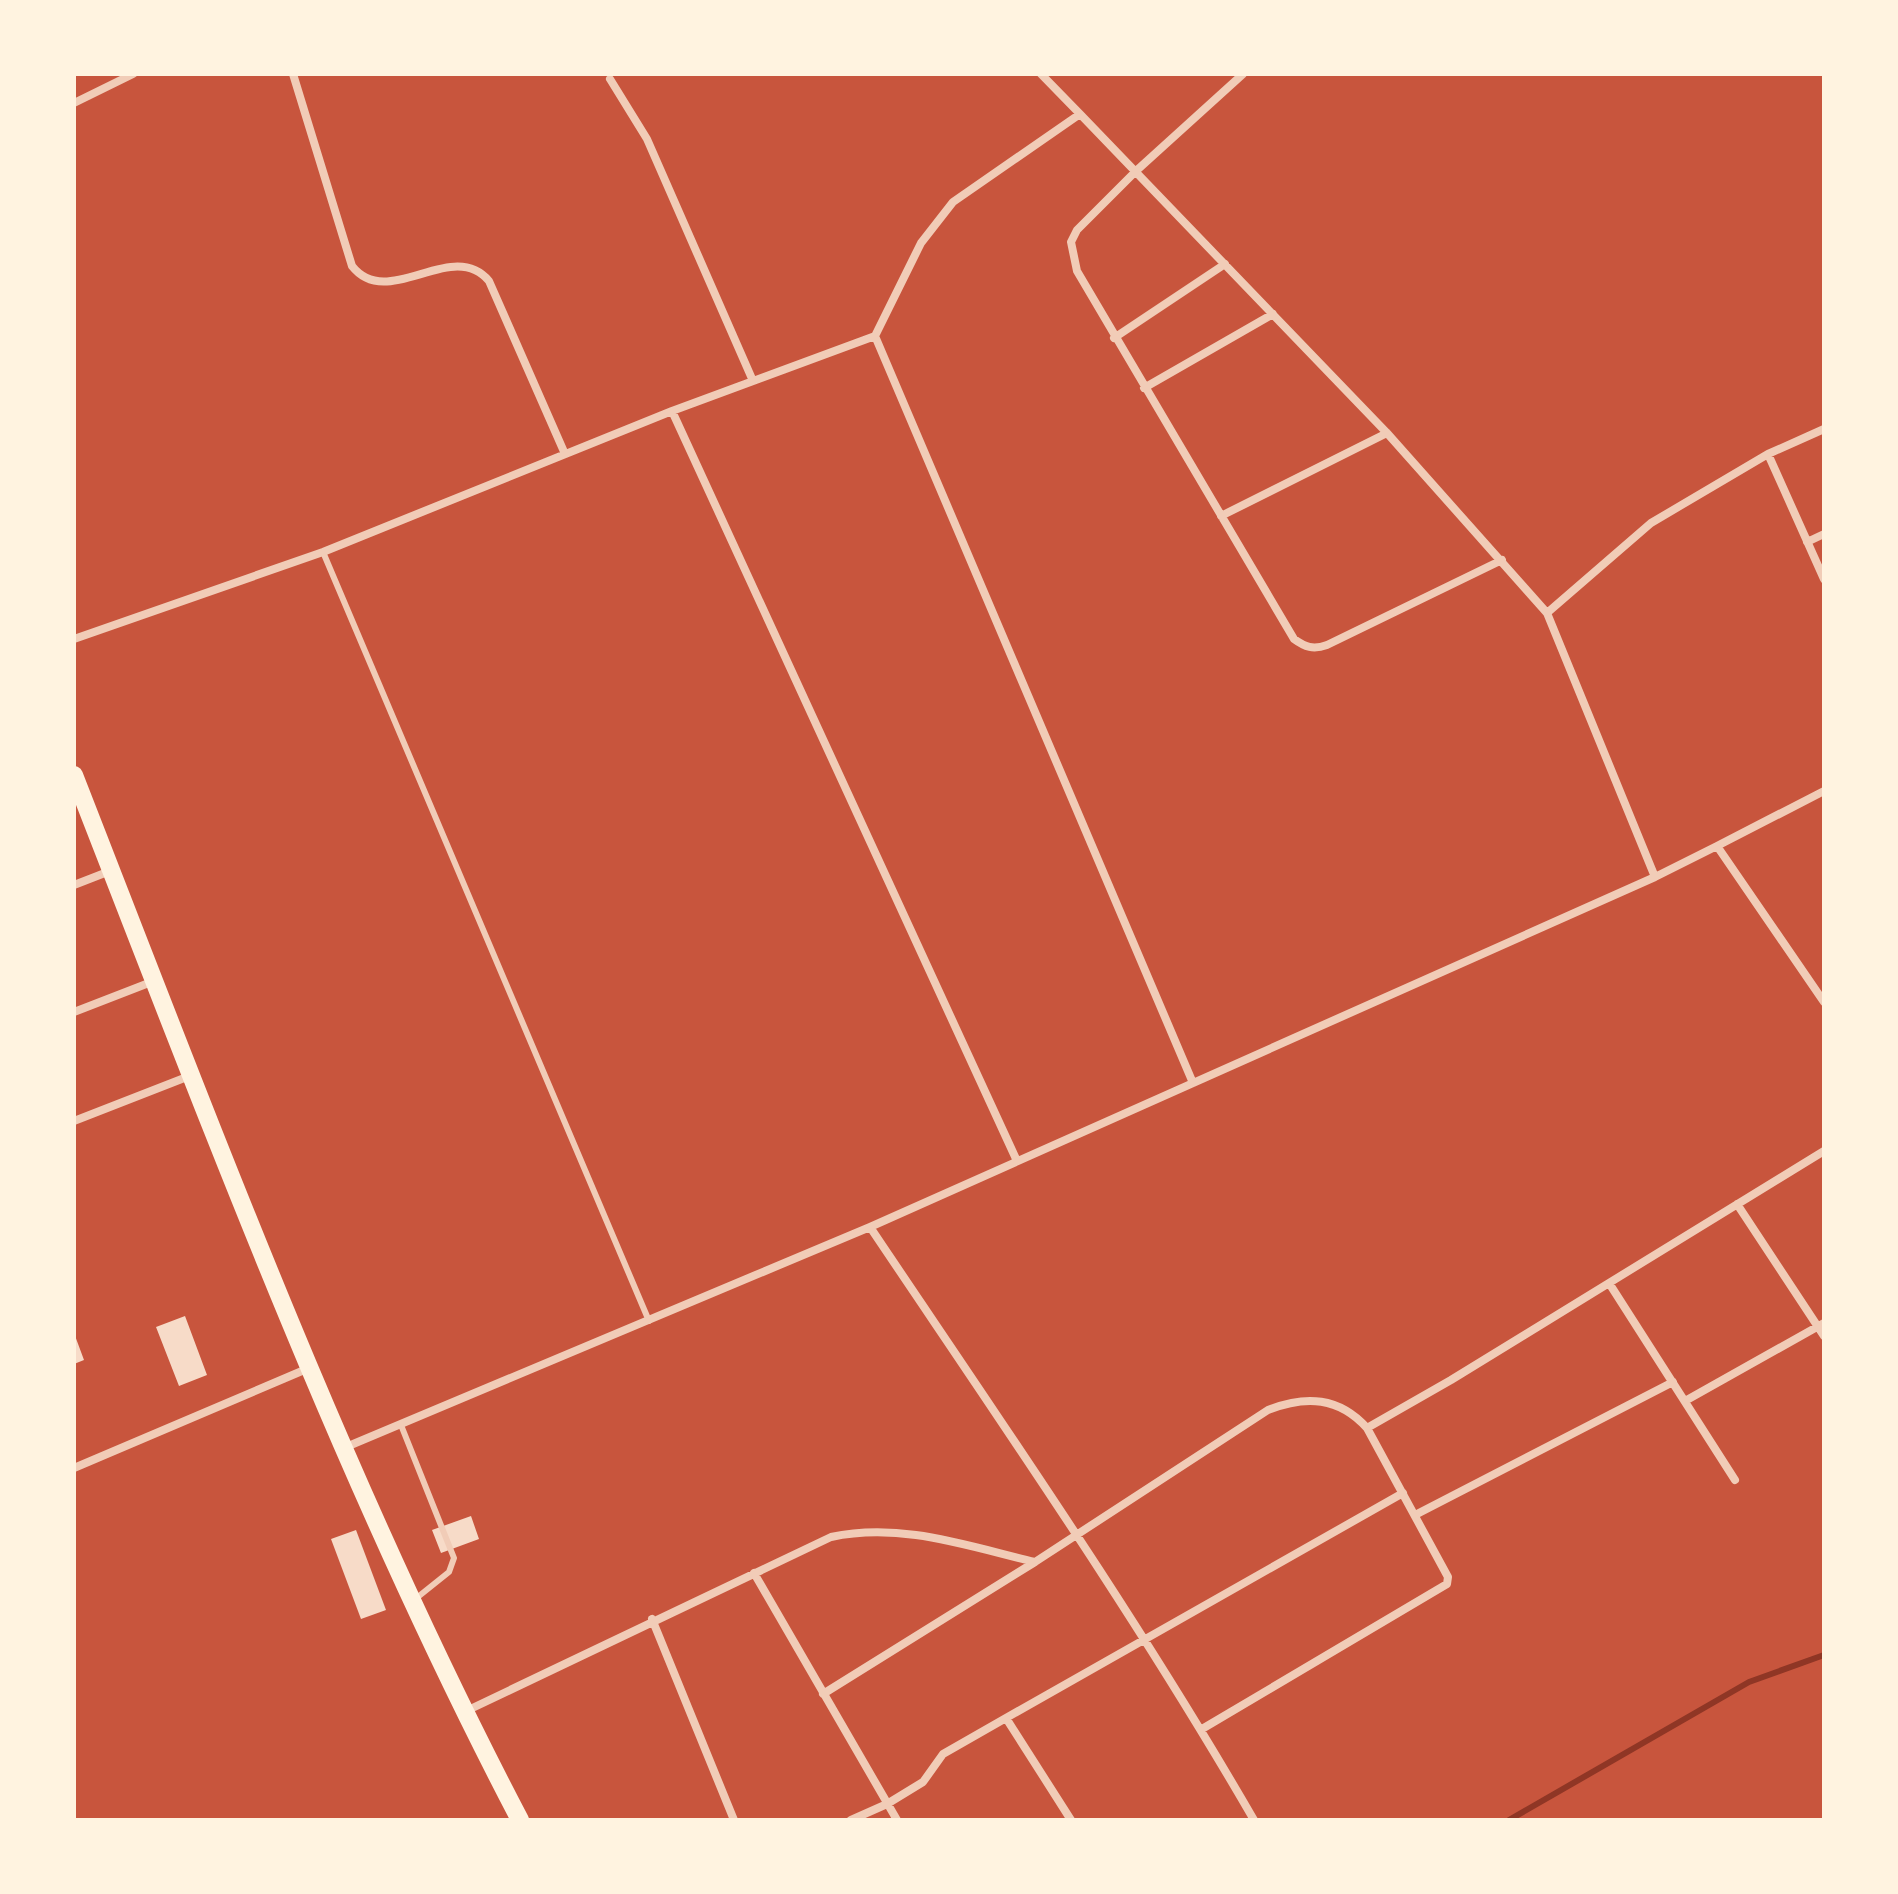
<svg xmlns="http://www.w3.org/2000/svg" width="1898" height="1894" font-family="Barlow,sans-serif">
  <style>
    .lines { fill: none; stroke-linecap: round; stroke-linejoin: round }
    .stream { stroke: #8f3625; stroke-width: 6 }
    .building { fill: #f7dbc8 }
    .service { stroke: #f1ccb7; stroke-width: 6 }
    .minor { stroke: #f1ccb7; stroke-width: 8 }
    .primary { stroke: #fff3e0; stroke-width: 18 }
  </style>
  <rect width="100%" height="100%" fill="#c8553d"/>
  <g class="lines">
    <path class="stream" d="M 1509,1820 L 1749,1682 L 1824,1655"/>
  </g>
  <path class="building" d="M 185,1316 L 207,1375 L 179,1386 L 156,1327 Z
    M 74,1333 L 84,1360 L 74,1364 Z
    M 471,1516 L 479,1539 L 441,1553 L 432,1530 Z
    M 356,1530 L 386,1610 L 361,1619 L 331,1539 Z"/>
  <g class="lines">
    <path class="service" d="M 323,552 L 649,1321
      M 401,1425 L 454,1558 L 449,1572 L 414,1600"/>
    <path class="minor" d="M 293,74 L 352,266 C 388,312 452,237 489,281 L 565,454
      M 1041,74 L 1080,114
      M 1243,74 L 1136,171 L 1077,230 L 1071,242 L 1077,271 L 1294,639 C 1305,647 1313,650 1327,645 L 1502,560
      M 610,79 L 647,139 L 753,381
      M 74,103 L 133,74
      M 1114,338 L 1225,264
      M 1144,388 L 1273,314
      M 672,411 L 1017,1161
      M 1768,454 L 1824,579
      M 1221,516 L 1387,433
      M 1807,542 L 1824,534
      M 1547,613 L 1651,523 L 1768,454 L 1824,429
      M 74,639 L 323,552 L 672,411 L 875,336
      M 1717,846 L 1824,791
      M 74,885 L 110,871
      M 74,1012 L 154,981
      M 1193,1083 L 875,336 L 921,243 L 953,202 L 1080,114 L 1387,433 L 1547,613 L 1655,877
      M 74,1121 L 192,1075
      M 1737,1204 L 1824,1336
      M 870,1227 C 1001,1422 1136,1616 1254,1820
      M 1609,1283 L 1735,1480
      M 1685,1401 L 1824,1323
      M 346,1447 L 870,1227 L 1655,877 L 1717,846 L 1824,1002
      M 74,1468 L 309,1368
      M 1415,1515 L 1673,1382
      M 754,1573 L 897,1820
      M 652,1619 L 734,1820
      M 823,1694 L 1035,1562
      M 464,1712 L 831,1537 C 901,1522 967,1546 1035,1562 L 1268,1410 C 1306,1395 1339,1397 1367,1428 L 1451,1380 L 1824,1151
      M 1006,1718 L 1403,1493
      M 1202,1729 L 1447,1584 L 1448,1577 L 1367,1428
      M 851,1820 L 887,1804 L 923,1782 L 943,1754 L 1006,1718 L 1071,1820"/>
    <path class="primary" d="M 74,775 C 211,1126 345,1486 520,1820"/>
  </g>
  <rect width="1898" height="1894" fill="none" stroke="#fff3e0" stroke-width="152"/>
</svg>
